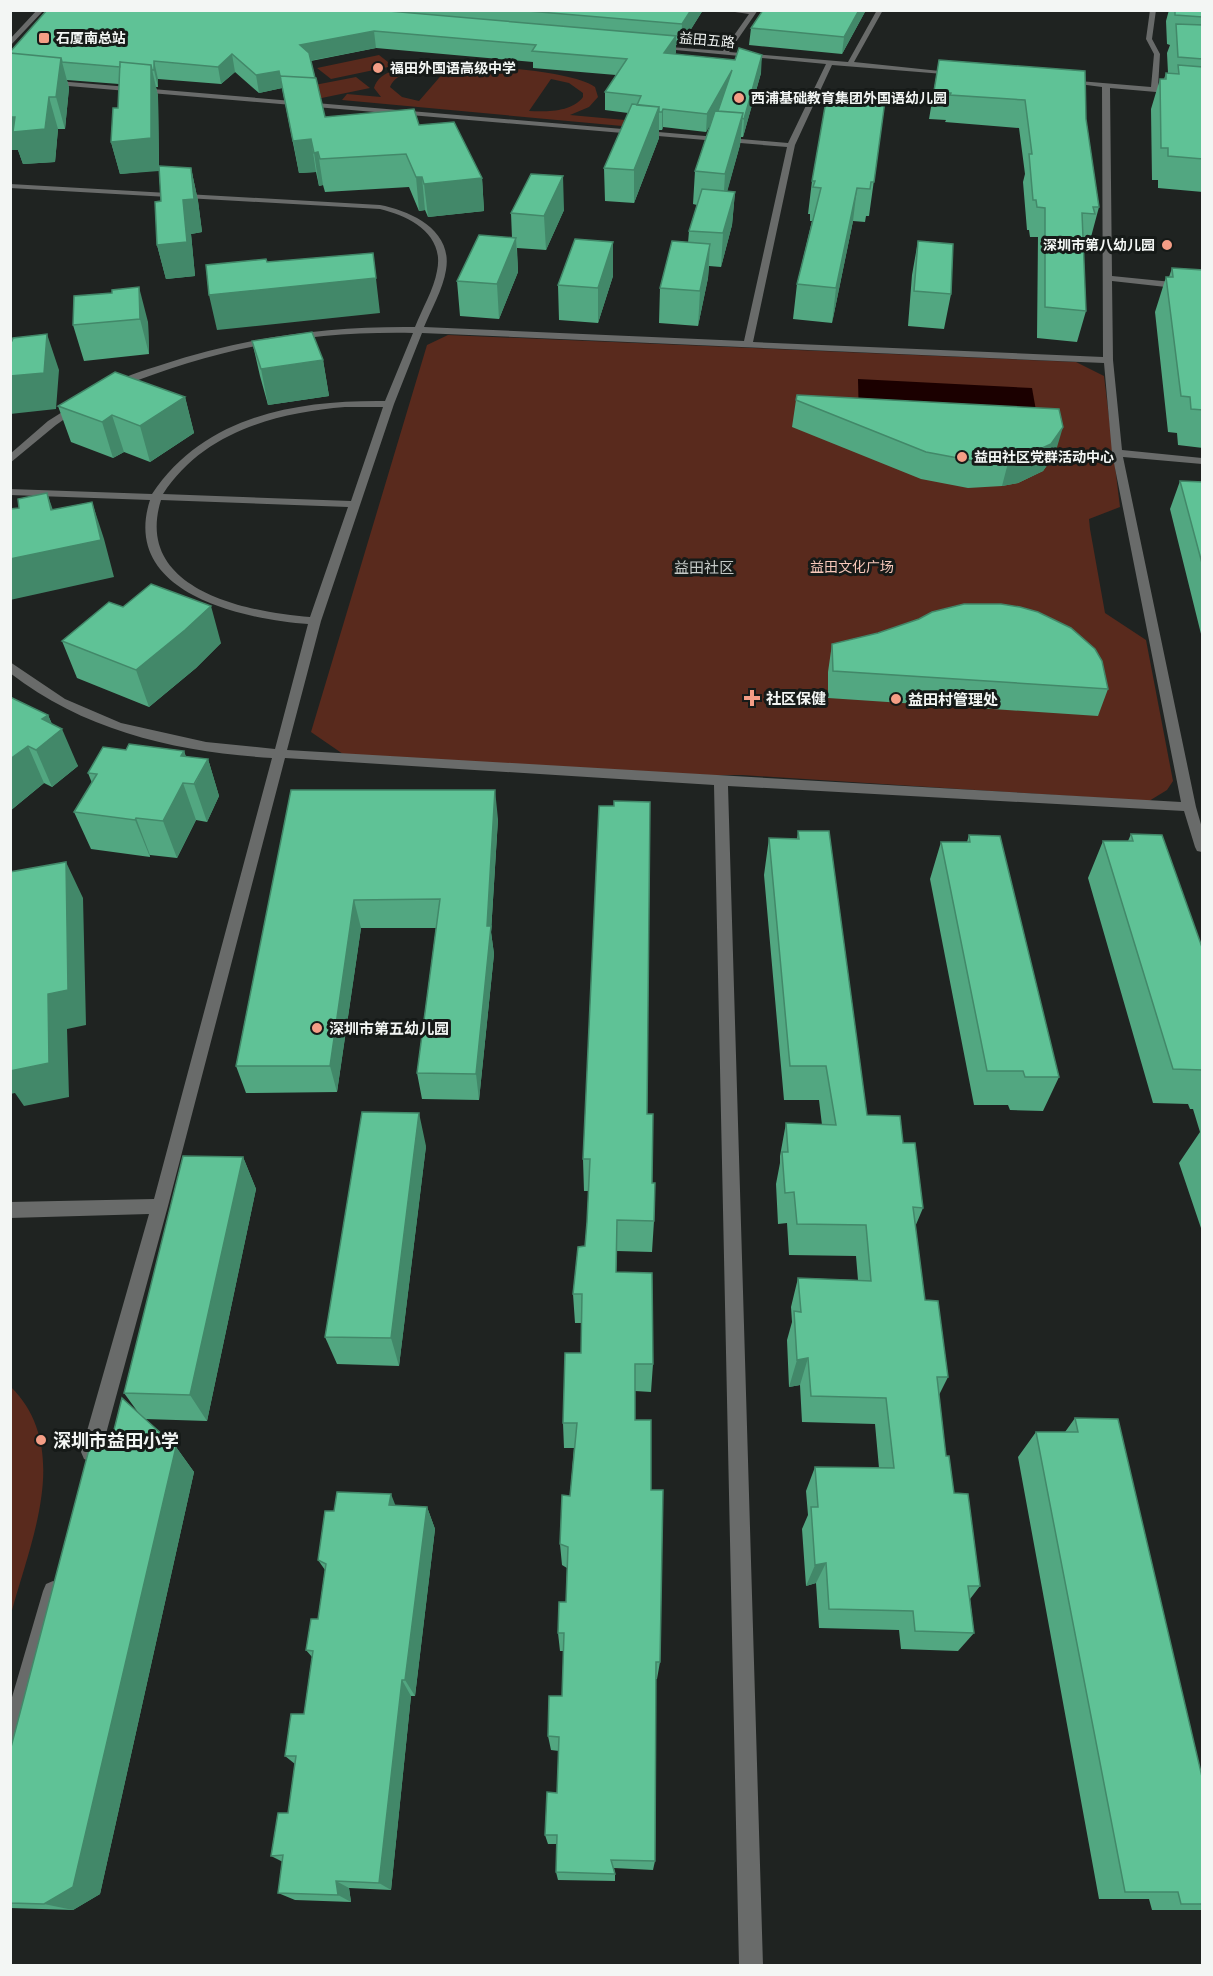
<svg xmlns="http://www.w3.org/2000/svg" width="1213" height="1976" font-family="Mulish,'Noto Sans SC',sans-serif">
  <style>
    .green { fill: #592a1d; fill-rule: evenodd }
    .water { fill: #1b0000 }
    .lines { fill: none; stroke-linecap: round; stroke-linejoin: round }
    .minor { fill: #696b6a; fill-rule: evenodd }
    .wall { fill: #52a781 }
    .shaded-wall { fill: #428869 }
    .building { fill: #5fc296; stroke: #428869; stroke-width: 1.5 }
    .poi-dot { fill: #f49e86; stroke: #161a18; stroke-width: 2 }
    .labels { text-anchor: middle; dominant-baseline: central; stroke-width: 6; stroke-linejoin: round; paint-order: stroke }
    .far-poi-label { font-size: 14px; font-weight: bold; fill: #f3f6f4; stroke: #161a18; text-anchor: start }
    .far-street-label { font-size: 14px; fill: #f3f6f4; stroke: #161a18 }
    .far-park-label { font-size: 14px; fill: #f8c9bb; stroke: #161a18 }
    .far-quarter-label { font-size: 15px; fill: #c5cac7; stroke: #161a18 }
    .poi-label { font-size: 15px; font-weight: bold; fill: #f3f6f4; stroke: #161a18; text-anchor: start }
    .near-poi-label { font-size: 18px; font-weight: bold; fill: #f3f6f4; stroke: #161a18; text-anchor: start }
  </style>
  <rect width="100%" height="100%" fill="#1f2321"/>
  <path class="green" d="M 379,55 L 393,66 L 331,79 L 317,68 Z
    M 423,65 C 457,63 570,69 595,87 L 598,97 L 589,107 L 570,115 L 647,122 L 644,128 L 342,100 L 347,94 L 381,97 L 374,88 C 379,69 407,67 423,65 ZM 436,69 L 445,71 L 419,101 L 402,97 L 390,87 C 396,71 421,70 436,69 ZM 551,79 L 569,83 L 583,93 L 583,97 C 572,112 547,112 529,111 Z
    M 356,77 L 370,88 L 312,100 L 299,88 Z
    M 448,335 L 1076,362 L 1104,376 L 1120,507 L 1089,519 L 1090,529 L 1105,613 L 1146,640 L 1173,781 L 1167,790 L 1149,801 L 742,775 L 707,775 L 343,754 L 311,732 L 427,345 Z
    M 11,1387 C 73,1449 30,1542 11,1614 Z"/>
  <path class="water" d="M 858,379 L 1032,388 L 1040,433 L 859,423 Z"/>
  <g class="lines">
    <path class="minor" d="M 37,10 L 44,10 L 10,46 L 10,39 Z
      M 721,10 L 758,10 L 729,52 L 848,62 L 877,10 L 883,10 L 854,62 L 959,73 L 956,75 L 832,65 L 795,145 L 753,342 L 1103,357 L 1102,87 L 1063,82 L 1067,80 L 1151,87 L 1154,54 L 1146,39 L 1150,10 L 1156,10 L 1152,39 L 1160,54 L 1158,88 L 1202,92 L 1202,96 L 1110,88 L 1112,276 L 1202,285 L 1202,291 L 1112,281 L 1113,360 L 1122,450 L 1202,458 L 1202,464 L 1123,457 L 1196,807 L 1202,828 L 1202,852 L 1197,851 L 1195,847 L 1184,811 L 728,786 L 763,1966 L 739,1966 L 714,785 L 285,758 L 168,1206 L 101,1452 L 98,1459 L 91,1462 L 84,1459 L 81,1452 L 149,1214 L 10,1218 L 10,1202 L 154,1199 L 272,758 C 178,752 86,732 10,673 L 10,662 L 65,699 L 121,723 L 206,742 L 275,749 L 308,624 C 242,619 120,593 150,500 L 10,495 L 10,489 L 152,494 C 205,415 297,400 385,401 L 413,333 C 307,331 216,348 118,388 L 110,386 C 123,376 145,370 161,365 C 244,337 328,326 415,327 C 422,309 434,289 437,271 C 445,234 409,216 380,209 L 10,188 L 10,184 L 380,205 C 411,211 453,230 446,270 C 443,289 431,310 424,327 L 744,341 L 787,147 L 10,81 L 10,77 L 788,143 L 826,64 L 654,48 L 657,46 L 723,51 L 749,14 ZM 422,333 L 1104,363 L 1112,453 L 1181,802 L 287,750 L 321,621 L 394,404 ZM 345,407 L 383,407 L 351,501 L 163,494 C 203,432 275,413 345,407 ZM 161,500 L 348,507 L 310,617 C 247,612 133,590 161,500 Z
      M 75,404 L 83,406 L 56,425 L 10,463 L 10,454 L 48,421 Z
      M 53,1581 L 60,1584 L 63,1591 L 21,1743 L 18,1751 L 10,1754 L 10,1704 L 43,1591 L 46,1584 Z"/>
  </g>
  <path class="wall" d="M 47,10 L 703,10 L 681,45 L 676,45 L 675,54 L 761,73 L 743,137 L 741,137 L 740,145 L 727,191 L 735,192 L 732,225 L 721,267 L 709,266 L 708,278 L 698,326 L 659,323 L 660,288 L 688,243 L 689,231 L 697,205 L 693,204 L 695,171 L 711,123 L 706,132 L 663,127 L 662,130 L 659,130 L 659,138 L 634,203 L 605,201 L 604,168 L 628,113 L 605,110 L 605,92 L 616,75 L 533,68 L 533,62 L 376,48 L 311,61 L 325,117 L 419,125 L 482,178 L 484,211 L 428,217 L 425,210 L 419,211 L 409,187 L 325,192 L 323,185 L 319,186 L 316,172 L 299,173 L 282,88 L 259,93 L 235,72 L 221,84 L 158,79 L 158,87 L 156,87 L 158,96 L 159,166 L 191,168 L 198,201 L 202,232 L 191,234 L 195,276 L 166,279 L 157,245 L 161,201 L 159,170 L 120,174 L 111,142 L 118,108 L 119,84 L 67,80 L 69,88 L 65,129 L 58,129 L 55,162 L 23,164 L 18,150 L 10,150 L 10,52 Z
    M 866,10 L 842,54 L 749,45 L 751,28 Z
    M 1169,10 L 1203,10 L 1203,192 L 1158,188 L 1158,180 L 1152,180 L 1151,109 L 1160,79 L 1164,79 L 1166,73 L 1168,73 L 1167,53 L 1170,45 L 1167,44 L 1166,21 Z
    M 939,60 L 1086,119 L 1099,207 L 1091,237 L 1089,236 L 1087,244 L 1083,244 L 1086,311 L 1077,342 L 1037,338 L 1038,237 L 1030,237 L 1029,230 L 1027,230 L 1023,182 L 1025,174 L 1019,128 L 945,122 L 946,120 L 929,119 Z
    M 836,101 L 885,101 L 869,216 L 866,216 L 865,222 L 853,221 L 832,323 L 793,319 L 797,284 L 812,221 L 810,221 L 810,214 L 808,214 L 812,181 Z
    M 564,210 L 546,250 L 517,248 L 518,272 L 499,319 L 460,316 L 457,281 L 512,238 L 511,213 Z
    M 918,241 L 951,294 L 944,329 L 908,326 L 912,275 Z
    M 613,242 L 613,276 L 598,323 L 559,320 L 558,285 Z
    M 1172,268 L 1203,270 L 1203,448 L 1178,445 L 1177,433 L 1168,432 L 1155,312 L 1166,277 L 1169,277 Z
    M 74,296 L 148,322 L 149,354 L 84,361 L 73,325 Z
    M 252,341 L 323,360 L 329,396 L 268,405 L 260,376 Z
    M 185,397 L 194,433 L 150,462 L 124,452 L 113,458 L 71,442 L 58,406 Z
    M 796,400 L 1055,454 L 1043,471 L 1018,483 L 1002,486 L 968,488 L 921,479 L 792,427 Z
    M 1180,481 L 1203,482 L 1203,642 L 1170,509 Z
    M 62,641 L 221,643 L 196,668 L 149,707 L 77,678 Z
    M 832,644 L 1108,689 L 1098,716 L 828,698 L 828,672 Z
    M 10,697 L 48,715 L 52,724 L 78,766 L 52,787 L 44,783 L 10,811 Z
    M 126,750 L 184,751 L 186,757 L 208,759 L 219,796 L 207,822 L 196,820 L 177,858 L 150,855 L 150,857 L 91,849 L 74,812 L 92,783 L 88,773 Z
    M 291,790 L 498,819 L 491,932 L 494,954 L 479,1100 L 422,1099 L 417,1073 L 436,928 L 361,928 L 337,1092 L 246,1093 L 236,1066 Z
    M 798,831 L 867,1115 L 903,1143 L 923,1208 L 915,1227 L 925,1300 L 948,1377 L 939,1395 L 946,1456 L 954,1493 L 980,1586 L 970,1599 L 974,1633 L 958,1651 L 901,1649 L 899,1630 L 819,1628 L 816,1583 L 806,1586 L 802,1529 L 808,1515 L 806,1491 L 815,1467 L 879,1468 L 875,1424 L 802,1422 L 800,1385 L 789,1387 L 787,1340 L 792,1322 L 791,1307 L 798,1278 L 858,1280 L 856,1256 L 789,1255 L 787,1223 L 778,1224 L 776,1184 L 780,1163 L 780,1156 L 786,1123 L 822,1125 L 819,1100 L 784,1100 L 764,875 L 769,838 L 797,839 Z
    M 1131,834 L 1203,950 L 1203,1234 L 1179,1163 L 1200,1132 L 1193,1109 L 1190,1109 L 1188,1104 L 1153,1103 L 1088,878 L 1103,841 L 1128,841 Z
    M 969,835 L 1059,1077 L 1043,1111 L 1010,1110 L 1008,1105 L 974,1105 L 930,879 L 941,842 L 967,842 Z
    M 647,1114 L 654,1221 L 652,1252 L 617,1251 L 616,1272 L 653,1364 L 651,1392 L 635,1391 L 635,1420 L 651,1490 L 660,1662 L 657,1679 L 656,1679 L 655,1861 L 653,1870 L 614,1868 L 615,1874 L 615,1881 L 558,1880 L 556,1872 L 557,1844 L 548,1844 L 545,1835 L 557,1793 L 559,1751 L 551,1750 L 548,1736 L 562,1696 L 564,1651 L 560,1651 L 558,1633 L 566,1602 L 567,1568 L 562,1565 L 560,1544 L 570,1496 L 574,1448 L 564,1448 L 563,1423 L 581,1353 L 581,1323 L 575,1323 L 573,1294 L 585,1246 L 587,1222 L 589,1191 L 584,1191 L 583,1159 Z
    M 426,1146 L 399,1366 L 337,1364 L 325,1337 Z
    M 243,1157 L 256,1189 L 207,1421 L 145,1419 L 176,1447 L 194,1472 L 100,1894 L 73,1910 L 10,1908 L 10,1751 L 113,1434 L 140,1415 L 124,1393 Z
    M 1075,1418 L 1203,1781 L 1203,1910 L 1152,1910 L 1149,1899 L 1099,1899 L 1018,1457 L 1036,1432 L 1065,1432 Z
    M 395,1505 L 427,1507 L 435,1529 L 415,1696 L 411,1696 L 391,1890 L 349,1888 L 351,1902 L 295,1900 L 278,1893 L 283,1862 L 271,1856 L 288,1813 L 295,1764 L 285,1756 L 304,1714 L 312,1657 L 306,1650 L 318,1619 L 325,1570 L 318,1560 L 334,1511 Z"/>
  <path class="shaded-wall" d="M 691,10 L 703,10 L 681,45 L 682,24 Z
    M 859,10 L 866,10 L 842,54 L 844,37 Z
    M 374,31 L 376,48 L 303,62 L 300,45 Z
    M 676,36 L 676,53 L 664,71 L 664,53 Z
    M 232,54 L 235,72 L 221,84 L 218,67 Z
    M 762,55 L 761,73 L 743,137 L 744,119 Z
    M 61,58 L 69,88 L 65,129 L 56,97 Z
    M 154,61 L 158,79 L 158,87 L 154,70 Z
    M 151,65 L 158,96 L 159,171 L 120,174 L 111,142 Z
    M 732,70 L 731,88 L 706,132 L 707,114 Z
    M 279,71 L 282,88 L 259,93 L 256,75 Z
    M 49,97 L 58,129 L 55,162 L 23,164 L 18,150 L 10,150 L 10,117 Z
    M 659,107 L 659,138 L 634,203 L 634,170 Z
    M 663,109 L 663,127 L 662,130 L 662,112 Z
    M 743,113 L 740,145 L 723,207 L 725,174 Z
    M 311,139 L 316,172 L 299,173 L 293,141 Z
    M 318,152 L 323,185 L 319,186 L 314,153 Z
    M 191,168 L 198,201 L 202,232 L 191,234 L 195,276 L 166,279 L 157,245 L 183,200 Z
    M 563,176 L 564,210 L 546,250 L 544,216 Z
    M 416,177 L 422,177 L 425,210 L 419,211 Z
    M 482,178 L 484,211 L 428,217 L 424,184 Z
    M 857,188 L 853,221 L 832,323 L 836,288 Z
    M 735,192 L 732,225 L 721,267 L 723,233 Z
    M 516,238 L 518,272 L 499,319 L 497,284 Z
    M 613,242 L 613,276 L 598,323 L 598,288 Z
    M 710,244 L 708,278 L 698,326 L 700,291 Z
    M 373,253 L 380,313 L 217,330 L 209,295 L 272,288 Z
    M 139,287 L 148,322 L 149,354 L 140,319 Z
    M 47,334 L 59,370 L 56,409 L 10,414 L 10,376 Z
    M 323,360 L 329,396 L 268,405 L 261,369 Z
    M 185,397 L 194,433 L 150,462 L 140,426 Z
    M 112,415 L 124,452 L 113,458 L 102,422 Z
    M 1063,427 L 1055,454 L 1043,471 L 1018,483 L 1002,486 L 1009,459 Z
    M 47,493 L 60,530 L 51,510 Z
    M 92,502 L 104,539 L 114,577 L 10,600 L 10,559 Z
    M 211,606 L 221,643 L 196,668 L 149,707 L 136,670 Z
    M 48,715 L 56,734 L 62,729 L 78,766 L 52,787 L 36,750 L 42,719 Z
    M 28,746 L 44,783 L 10,811 L 10,759 Z
    M 184,751 L 195,784 L 208,759 L 219,796 L 207,822 L 194,784 L 181,756 Z
    M 183,783 L 196,820 L 177,858 L 163,821 Z
    M 495,790 L 498,819 L 491,932 L 494,954 L 479,1100 L 476,1074 L 487,926 Z
    M 136,818 L 150,855 L 150,857 L 135,820 Z
    M 66,862 L 83,898 L 86,1025 L 67,1029 L 69,1097 L 24,1106 L 15,1093 L 10,1094 L 10,1070 Z
    M 354,900 L 361,928 L 337,1092 L 330,1066 Z
    M 419,1113 L 426,1146 L 399,1366 L 391,1338 Z
    M 243,1157 L 256,1189 L 207,1421 L 190,1395 Z
    M 808,1358 L 800,1385 L 789,1387 L 797,1360 Z
    M 176,1447 L 194,1472 L 100,1894 L 73,1910 L 44,1904 Z
    M 391,1494 L 400,1517 L 389,1505 Z
    M 427,1507 L 435,1529 L 415,1696 L 405,1680 Z
    M 826,1563 L 816,1583 L 806,1586 L 815,1565 Z
    M 402,1680 L 411,1696 L 391,1890 L 379,1883 Z
    M 336,1881 L 349,1888 L 351,1902 L 338,1895 Z"/>
  <path class="building" d="M 47,10 L 377,10 L 676,36 L 664,53 L 735,60 L 739,48 L 762,55 L 744,119 L 742,118 L 743,113 L 718,111 L 732,70 L 707,114 L 663,109 L 662,112 L 659,112 L 659,107 L 637,105 L 641,96 L 605,92 L 627,59 L 532,51 L 536,45 L 374,31 L 300,45 L 309,53 L 315,78 L 280,76 L 281,80 L 279,71 L 256,75 L 232,54 L 218,67 L 154,61 L 154,70 L 152,70 L 151,65 L 120,62 L 120,67 L 62,62 L 61,58 L 10,53 L 10,52 Z
    M 516,10 L 691,10 L 682,24 Z
    M 763,10 L 859,10 L 844,37 L 751,28 Z
    M 1175,10 L 1203,10 L 1203,17 L 1175,15 Z
    M 1176,24 L 1203,25 L 1203,59 L 1178,57 Z
    M 10,53 L 61,58 L 56,97 L 49,97 L 45,129 L 13,132 L 15,117 L 10,117 Z
    M 939,60 L 1085,71 L 1086,119 L 1099,207 L 1093,207 L 1095,214 L 1082,213 L 1086,311 L 1045,307 L 1045,208 L 1037,207 L 1036,200 L 1033,200 L 1029,154 L 1032,154 L 1025,100 L 950,95 L 951,93 L 934,91 Z
    M 120,62 L 151,65 L 151,138 L 111,142 L 113,108 L 118,108 Z
    M 1178,65 L 1203,67 L 1203,159 L 1168,156 L 1168,148 L 1161,148 L 1160,79 L 1166,79 L 1166,73 L 1179,74 Z
    M 280,76 L 316,78 L 325,117 L 414,109 L 419,125 L 454,122 L 482,178 L 424,184 L 422,177 L 416,177 L 406,154 L 320,159 L 318,152 L 314,153 L 311,139 L 293,141 Z
    M 836,98 L 885,101 L 874,182 L 871,182 L 870,189 L 857,188 L 836,288 L 797,284 L 821,188 L 813,187 L 815,181 L 812,181 L 826,101 L 836,101 Z
    M 632,104 L 659,107 L 634,170 L 604,168 Z
    M 715,111 L 743,113 L 725,174 L 695,171 Z
    M 159,166 L 191,168 L 194,199 L 183,200 L 187,242 L 157,245 L 155,202 L 161,201 Z
    M 531,174 L 563,176 L 544,216 L 511,213 Z
    M 702,189 L 735,192 L 723,233 L 689,231 Z
    M 479,235 L 516,238 L 497,284 L 457,281 Z
    M 575,239 L 613,242 L 598,288 L 558,285 Z
    M 672,241 L 710,244 L 700,291 L 660,288 Z
    M 918,241 L 953,244 L 951,294 L 914,291 Z
    M 373,253 L 376,278 L 209,295 L 206,265 L 266,259 L 267,262 Z
    M 1172,268 L 1203,270 L 1203,410 L 1191,409 L 1190,397 L 1181,396 L 1166,277 L 1173,277 Z
    M 139,287 L 140,319 L 73,325 L 74,296 L 112,293 L 112,290 Z
    M 312,332 L 323,360 L 261,369 L 252,341 Z
    M 47,334 L 44,373 L 10,376 L 10,341 L 12,341 L 13,338 Z
    M 115,372 L 185,397 L 140,426 L 112,415 L 102,422 L 58,406 Z
    M 797,395 L 1059,409 L 1063,427 L 1051,444 L 1025,456 L 1009,459 L 974,461 L 926,452 L 796,400 Z
    M 1180,481 L 1203,482 L 1203,567 Z
    M 47,493 L 51,510 L 92,502 L 101,540 L 10,559 L 10,509 L 19,508 L 18,499 Z
    M 151,584 L 211,606 L 185,630 L 136,670 L 62,641 L 109,602 L 123,607 Z
    M 964,604 L 1001,604 L 1020,607 L 1038,612 L 1071,628 L 1095,649 L 1102,661 L 1108,689 L 833,671 L 832,644 L 878,633 L 919,619 L 932,612 Z
    M 10,697 L 48,715 L 42,719 L 62,729 L 36,750 L 28,746 L 10,759 Z
    M 129,744 L 184,751 L 181,756 L 208,759 L 194,784 L 183,783 L 163,821 L 136,818 L 135,820 L 74,812 L 97,774 L 88,773 L 103,747 L 126,750 Z
    M 291,790 L 495,790 L 487,926 L 491,926 L 476,1074 L 417,1073 L 440,899 L 354,900 L 330,1066 L 236,1066 Z
    M 614,801 L 650,802 L 647,1114 L 653,1114 L 652,1183 L 655,1183 L 654,1221 L 617,1220 L 616,1272 L 652,1273 L 653,1364 L 635,1364 L 635,1420 L 651,1420 L 651,1490 L 663,1490 L 660,1662 L 656,1662 L 655,1861 L 611,1860 L 615,1874 L 556,1872 L 557,1835 L 545,1835 L 547,1792 L 557,1793 L 559,1737 L 548,1736 L 549,1696 L 562,1696 L 564,1633 L 558,1633 L 559,1602 L 566,1602 L 568,1547 L 560,1544 L 562,1495 L 570,1496 L 577,1423 L 563,1423 L 565,1353 L 581,1353 L 582,1294 L 573,1294 L 578,1247 L 585,1246 L 587,1222 L 590,1159 L 583,1159 L 599,806 L 614,806 Z
    M 798,831 L 829,831 L 867,1115 L 900,1116 L 903,1143 L 915,1143 L 923,1208 L 913,1207 L 925,1300 L 938,1301 L 948,1377 L 937,1377 L 946,1456 L 949,1456 L 954,1493 L 968,1494 L 980,1586 L 968,1586 L 974,1633 L 915,1631 L 913,1611 L 829,1609 L 826,1563 L 815,1565 L 811,1507 L 818,1507 L 815,1467 L 894,1468 L 886,1398 L 811,1396 L 808,1358 L 797,1360 L 794,1311 L 801,1312 L 798,1278 L 871,1281 L 866,1225 L 797,1224 L 794,1192 L 785,1193 L 782,1152 L 788,1152 L 786,1123 L 836,1125 L 826,1066 L 790,1066 L 769,838 L 799,839 Z
    M 1131,834 L 1162,835 L 1203,950 L 1203,1070 L 1173,1069 L 1103,841 L 1133,841 Z
    M 969,835 L 1000,836 L 1059,1077 L 1025,1077 L 1023,1071 L 987,1071 L 941,842 L 970,842 Z
    M 66,862 L 68,990 L 48,994 L 49,1063 L 10,1071 L 10,872 Z
    M 362,1112 L 419,1113 L 391,1338 L 325,1337 Z
    M 183,1156 L 243,1157 L 190,1395 L 124,1393 Z
    M 122,1398 L 176,1447 L 73,1887 L 44,1904 L 10,1903 L 10,1751 L 93,1434 L 113,1434 Z
    M 1075,1418 L 1118,1419 L 1203,1781 L 1203,1904 L 1181,1904 L 1178,1892 L 1125,1892 L 1036,1432 L 1078,1432 Z
    M 337,1492 L 391,1494 L 389,1505 L 427,1507 L 405,1680 L 402,1680 L 379,1883 L 336,1881 L 338,1895 L 278,1893 L 283,1855 L 271,1856 L 278,1813 L 288,1813 L 296,1756 L 285,1756 L 291,1714 L 304,1714 L 313,1651 L 306,1650 L 311,1619 L 318,1619 L 326,1564 L 318,1560 L 325,1511 L 334,1511 Z"/>
  <g class="poi-dot">
    <rect x="38" y="32" width="12" height="12" rx="3"/>
    <circle cx="378" cy="68" r="6"/>
    <circle cx="739" cy="98" r="6"/>
    <circle cx="1167" cy="245" r="6"/>
    <circle cx="962" cy="457" r="6"/>
    <path d="M749 689h6v6h6v6h-6v6h-6v-6h-6v-6h6z"/>
    <circle cx="896" cy="699" r="6"/>
    <circle cx="317" cy="1028" r="6"/>
    <circle cx="41" cy="1440" r="6"/>
  </g>
  <g class="labels">
    <g class="far-poi-label">
      <text x="56" y="38">石厦南总站</text>
      <text x="390" y="68">福田外国语高级中学</text>
      <text x="751" y="98">西浦基础教育集团外国语幼儿园</text>
      <text x="1155" y="245" text-anchor="end">深圳市第八幼儿园</text>
      <text x="974" y="457">益田社区党群活动中心</text>
    </g>
    <g class="far-street-label">
      <text transform="translate(707 40) rotate(5)">益田五路</text>
    </g>
    <g class="far-park-label">
      <text x="852" y="567">益田文化广场</text>
    </g>
    <g class="far-quarter-label">
      <text x="704" y="567">益田社区</text>
    </g>
    <g class="poi-label">
      <text x="766" y="698">社区保健</text>
      <text x="908" y="699">益田村管理处</text>
      <text x="329" y="1028">深圳市第五幼儿园</text>
    </g>
    <g class="near-poi-label">
      <text x="53" y="1440">深圳市益田小学</text>
    </g>
  </g>
  <rect width="1213" height="1976" fill="none" stroke="#f3f6f4" stroke-width="24"/>
</svg>
